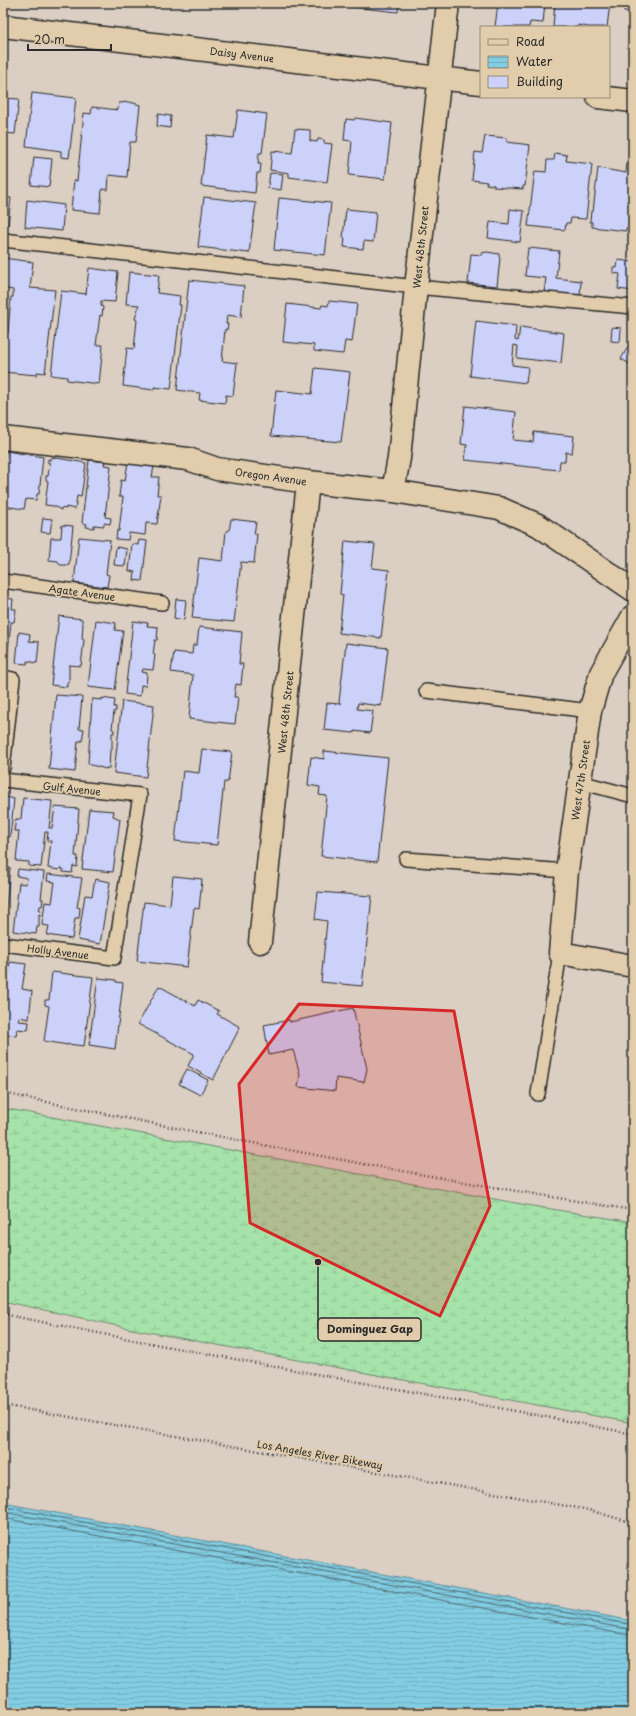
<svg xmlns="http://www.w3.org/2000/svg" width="636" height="1716" font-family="'Playpen Sans',sans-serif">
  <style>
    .wetland { fill: url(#wetland-marsh); stroke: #68876a }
    .water { fill: url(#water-rules); stroke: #5f8c99 }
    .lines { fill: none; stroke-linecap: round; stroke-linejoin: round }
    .shore { stroke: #4e6c74; stroke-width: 1 }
    .building { fill: #ccd1f9; stroke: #2b2b2b }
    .lane-casing { stroke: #2b2b2b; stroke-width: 16 }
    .street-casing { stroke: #2b2b2b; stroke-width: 25 }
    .path { stroke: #2b2b2b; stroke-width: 2.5; stroke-dasharray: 1 3; stroke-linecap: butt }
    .lane { stroke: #e1cdab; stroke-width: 13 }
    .street { stroke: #e1cdab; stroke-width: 22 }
    .marked { fill: #d62828; fill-opacity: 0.2; stroke: #d62828; stroke-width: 3; stroke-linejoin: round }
    .labels { text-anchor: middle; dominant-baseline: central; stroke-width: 3.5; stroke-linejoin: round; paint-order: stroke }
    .street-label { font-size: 10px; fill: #2b2b2b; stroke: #e1cdab }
    .leader { fill: none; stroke: #2b2b2b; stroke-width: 1.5 }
    .callout-dot { fill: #2b2b2b; stroke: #e1cdab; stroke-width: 1.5 }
    .callout { fill: #e1cdab; stroke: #2b2b2b; stroke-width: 1.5 }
    .callout-label { font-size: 11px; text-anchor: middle; font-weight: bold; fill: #2b2b2b }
  </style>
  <defs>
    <pattern id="wetland-marsh" width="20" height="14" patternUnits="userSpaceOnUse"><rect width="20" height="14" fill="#a6e3aa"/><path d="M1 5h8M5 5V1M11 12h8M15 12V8" fill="none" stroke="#8fc392"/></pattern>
    <pattern id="water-rules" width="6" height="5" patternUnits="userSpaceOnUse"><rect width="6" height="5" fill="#82cde2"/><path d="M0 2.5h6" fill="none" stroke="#70b0c2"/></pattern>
  </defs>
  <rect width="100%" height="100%" fill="#dbcec2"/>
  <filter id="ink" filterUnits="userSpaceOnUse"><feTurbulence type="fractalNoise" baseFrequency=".025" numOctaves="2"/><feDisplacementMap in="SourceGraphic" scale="8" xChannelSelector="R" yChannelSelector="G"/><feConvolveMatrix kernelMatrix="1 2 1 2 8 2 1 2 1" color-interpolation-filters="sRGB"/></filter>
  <g filter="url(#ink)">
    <path class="wetland" d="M 3,1108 L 532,1206 L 633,1222 L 633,1423 L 132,1329 L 3,1301 Z"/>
    <path class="water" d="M 3,1503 L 633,1621 L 633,1713 L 3,1713 Z"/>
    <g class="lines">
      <path class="shore" d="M 3,1507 L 633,1625
        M 3,1512 L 633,1630
        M 3,1518 L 633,1636"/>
    </g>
    <path class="building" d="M 334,3 L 399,3 L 398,12 L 334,5 Z
      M 498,3 L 545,3 L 543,23 L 530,22 L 529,27 L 495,27 Z
      M 555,3 L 610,3 L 607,27 L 588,27 L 578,25 L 578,27 L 553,27 Z
      M 624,3 L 633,3 L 633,12 L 624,11 Z
      M 633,16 L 633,47 L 629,47 Z
      M 32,93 L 76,98 L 69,158 L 61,157 L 61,151 L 26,146 Z
      M 3,98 L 19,99 L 15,134 L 4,133 L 4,139 Z
      M 130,102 L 140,105 L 136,142 L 130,142 L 127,177 L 109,175 L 108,190 L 102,189 L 100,213 L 71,210 L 74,180 L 77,181 L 84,113 L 91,114 L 92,107 L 118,110 L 119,103 Z
      M 238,110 L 267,114 L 262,153 L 259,153 L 258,164 L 261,164 L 260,173 L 257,173 L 255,193 L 201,186 L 207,135 L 234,138 Z
      M 158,114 L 171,116 L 170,128 L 157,126 Z
      M 355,118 L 392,123 L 385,179 L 349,175 L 352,141 L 344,140 L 346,119 L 354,120 Z
      M 295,129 L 310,130 L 310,141 L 317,142 L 318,139 L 324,140 L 324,143 L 332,144 L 327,182 L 289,177 L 289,173 L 270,170 L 272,151 L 292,153 Z
      M 485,136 L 507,138 L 507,142 L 530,145 L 525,186 L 523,186 L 523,189 L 494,187 L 494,185 L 486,184 L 487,182 L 472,180 L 475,152 L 482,153 Z
      M 555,153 L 567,155 L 566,161 L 592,164 L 586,219 L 571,218 L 570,223 L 566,223 L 565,230 L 528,226 L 535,171 L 546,172 L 547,160 L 554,160 Z
      M 34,157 L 52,159 L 49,187 L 31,185 Z
      M 627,163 L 633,163 L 633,229 L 626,228 L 626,231 L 592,227 L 592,222 L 590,222 L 591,211 L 593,212 L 598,168 L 626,173 Z
      M 270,173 L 283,174 L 281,190 L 268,188 Z
      M 3,197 L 11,198 L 8,225 L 3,224 Z
      M 204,197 L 256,203 L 249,253 L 198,247 Z
      M 279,198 L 331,203 L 325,255 L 274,250 Z
      M 27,200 L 64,205 L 62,231 L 25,227 Z
      M 346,209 L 376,212 L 373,242 L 364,241 L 363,249 L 344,247 L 345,238 L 343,238 Z
      M 510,209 L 524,211 L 520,242 L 488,238 L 490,222 L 509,224 Z
      M 528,248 L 559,251 L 556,278 L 581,281 L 580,296 L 544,293 L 546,278 L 525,276 Z
      M 487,252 L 499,254 L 499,257 L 500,258 L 497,286 L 468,283 L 471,254 L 482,255 L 482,253 Z
      M 3,258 L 33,262 L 30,288 L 55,290 L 45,373 L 37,372 L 37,375 L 3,372 L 3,333 L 8,333 L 11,297 L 13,297 L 13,290 L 3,288 Z
      M 618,260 L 633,262 L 633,291 L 618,289 L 620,274 L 613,273 L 613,267 L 617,268 Z
      M 89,268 L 118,272 L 115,302 L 101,301 L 101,306 L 103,307 L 102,316 L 100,315 L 96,345 L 103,345 L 99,384 L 67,380 L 67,377 L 51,375 L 61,291 L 86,294 Z
      M 129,272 L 159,275 L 157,293 L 180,296 L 179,305 L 181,305 L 171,389 L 154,387 L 154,390 L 123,386 L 127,348 L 134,349 L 137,320 L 135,319 L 139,305 L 126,304 Z
      M 189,280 L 244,286 L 241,317 L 227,315 L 226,324 L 228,324 L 227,330 L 225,329 L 222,361 L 237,363 L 233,396 L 226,395 L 225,403 L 199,400 L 200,393 L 177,390 Z
      M 329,301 L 357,304 L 352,342 L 345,341 L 343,354 L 314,351 L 314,345 L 283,342 L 287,304 L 321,308 L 322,305 L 328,306 Z
      M 476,321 L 516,326 L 515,340 L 518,341 L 520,327 L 564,333 L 561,363 L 517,358 L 518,346 L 514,345 L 512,365 L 528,367 L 526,383 L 470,376 Z
      M 612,327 L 621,328 L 620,342 L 611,341 Z
      M 628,347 L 633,350 L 633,359 L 630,364 L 621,359 Z
      M 315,368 L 350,372 L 341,442 L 271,436 L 276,390 L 312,394 Z
      M 465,406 L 516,412 L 513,440 L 533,442 L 534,432 L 574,436 L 572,453 L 566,452 L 565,461 L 560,461 L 559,470 L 465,460 L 467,445 L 461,444 Z
      M 6,451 L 43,457 L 39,494 L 37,494 L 36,500 L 26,499 L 24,509 L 3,506 L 3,474 Z
      M 51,457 L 86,463 L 81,497 L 77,496 L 75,509 L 66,507 L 66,509 L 61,508 L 61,510 L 54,506 L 45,505 L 48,481 L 46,480 L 46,476 L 48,476 L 50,463 L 48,463 L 48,459 L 51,460 Z
      M 89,460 L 105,462 L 104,465 L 111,466 L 105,517 L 111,518 L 110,524 L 104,523 L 104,526 L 94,525 L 94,528 L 86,527 L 87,524 L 82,523 Z
      M 128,462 L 154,466 L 152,477 L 159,477 L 157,495 L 161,495 L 157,524 L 146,523 L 145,535 L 129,533 L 128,540 L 116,539 L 117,531 L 119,531 L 123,497 L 119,497 L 121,480 L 125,481 Z
      M 43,518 L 52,519 L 50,533 L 41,532 Z
      M 231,519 L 256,522 L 254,534 L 257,534 L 254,563 L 241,562 L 234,622 L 192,618 L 199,558 L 223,561 L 226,531 L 229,531 Z
      M 62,525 L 73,526 L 69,564 L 67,565 L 60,565 L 58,561 L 49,560 L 51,538 L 61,538 Z
      M 79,537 L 110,540 L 106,574 L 109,575 L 107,587 L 74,583 Z
      M 139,540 L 147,541 L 142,581 L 134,580 L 135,572 L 129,571 L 132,544 L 138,545 Z
      M 345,541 L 375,544 L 372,568 L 389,570 L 381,638 L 339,633 L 343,595 L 340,594 Z
      M 116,547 L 127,549 L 125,566 L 114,565 Z
      M 3,598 L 13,599 L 12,609 L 16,609 L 14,622 L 11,622 L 7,661 L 3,661 Z
      M 176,599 L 186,600 L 184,620 L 174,618 Z
      M 59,616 L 82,619 L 82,623 L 83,623 L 82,639 L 84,640 L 81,666 L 69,665 L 69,682 L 67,682 L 67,687 L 51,685 Z
      M 96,620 L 116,623 L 115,630 L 123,631 L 115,690 L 88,687 Z
      M 133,621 L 148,623 L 147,626 L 158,627 L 157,640 L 155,640 L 153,654 L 155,655 L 153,670 L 143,669 L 142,672 L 147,673 L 146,686 L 141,685 L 140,696 L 125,694 Z
      M 199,627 L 242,632 L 239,664 L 243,664 L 241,685 L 236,684 L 234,697 L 238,697 L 235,724 L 189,719 L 193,675 L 171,672 L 174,652 L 192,654 L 193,645 L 197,645 Z
      M 19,632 L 30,634 L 29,641 L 39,642 L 37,663 L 27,661 L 27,664 L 16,663 Z
      M 346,643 L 388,648 L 381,706 L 358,703 L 357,709 L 373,711 L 370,733 L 354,731 L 354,733 L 324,730 L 327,703 L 340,704 L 340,702 L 339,702 Z
      M 56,695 L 82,697 L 79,729 L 84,729 L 82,741 L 78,741 L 75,772 L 49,769 Z
      M 102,698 L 115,700 L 114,707 L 116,707 L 116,711 L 114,711 L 112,729 L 114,730 L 114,733 L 112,733 L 112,750 L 110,750 L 109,768 L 106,768 L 106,769 L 88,764 L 92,699 L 102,700 Z
      M 122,701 L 154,705 L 146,777 L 114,773 Z
      M 202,749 L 232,752 L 228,782 L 224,782 L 217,845 L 175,841 L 183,771 L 199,773 Z
      M 324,751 L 388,758 L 377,862 L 321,856 L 327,796 L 319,795 L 320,787 L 308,785 L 311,757 L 324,759 Z
      M 3,796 L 14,799 L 10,837 L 3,836 Z
      M 23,798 L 52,801 L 49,828 L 52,828 L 55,807 L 79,809 L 75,856 L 78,856 L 77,867 L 73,866 L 72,873 L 63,872 L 63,869 L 60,868 L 59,870 L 48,868 L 51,841 L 47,841 L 48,832 L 45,832 L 41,867 L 29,866 L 29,862 L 16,861 L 19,831 L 14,831 L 16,819 L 21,819 Z
      M 89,809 L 114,811 L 113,816 L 120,819 L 113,872 L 82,869 Z
      M 3,842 L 8,842 L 7,853 L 3,852 Z
      M 3,867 L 10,868 L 4,929 L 3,929 Z
      M 18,869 L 44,872 L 41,899 L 43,899 L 42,906 L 40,906 L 39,910 L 41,910 L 40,915 L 39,914 L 39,927 L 37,927 L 36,934 L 13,931 L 19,883 L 26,884 L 27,878 L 17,876 Z
      M 48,874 L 82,878 L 77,907 L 80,908 L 79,918 L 75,918 L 72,939 L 47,935 L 49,926 L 42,925 L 45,902 L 52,903 L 55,882 L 47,881 Z
      M 173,876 L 202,879 L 199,909 L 194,908 L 187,967 L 137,961 L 144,902 L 170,905 Z
      M 95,879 L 110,882 L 100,944 L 78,940 L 85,895 L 92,896 Z
      M 318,892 L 372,896 L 362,986 L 321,982 L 327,921 L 315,919 Z
      M 10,962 L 26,964 L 22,989 L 32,991 L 29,1019 L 19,1017 L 18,1021 L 29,1022 L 28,1030 L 17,1029 L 16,1036 L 3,1034 L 3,1017 L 6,991 L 4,991 L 5,983 L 7,984 Z
      M 52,972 L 93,977 L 84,1046 L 68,1044 L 68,1045 L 44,1041 L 49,1006 L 45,1005 L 45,1000 L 49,1000 Z
      M 98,978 L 116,980 L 116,982 L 123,983 L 115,1049 L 89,1045 Z
      M 159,986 L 195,1006 L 198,1000 L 219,1011 L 217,1014 L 240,1027 L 213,1080 L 188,1066 L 194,1054 L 138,1024 Z
      M 353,1008 L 367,1069 L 364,1082 L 336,1078 L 335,1091 L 298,1087 L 300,1074 L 293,1050 L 269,1055 L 264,1025 L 290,1020 L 290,1022 Z
      M 187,1069 L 208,1080 L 200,1095 L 179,1084 Z"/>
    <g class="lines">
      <g class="lane-casing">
        <path id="lane" d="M 3,240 L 416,287 L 633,307
          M 3,581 L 162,603
          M 3,677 L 13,679 L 3,768
          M 426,691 L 590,711
          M 3,780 L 140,795 L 114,958 L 3,944
          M 580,782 L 633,796
          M 406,859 L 567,871
          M 538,1094 L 560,953"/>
      </g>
      <g class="street-casing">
        <path id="street" d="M 3,26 L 481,83
          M 598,97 L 633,101
          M 3,438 L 188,459 L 217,469 L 308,482 L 393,491 L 499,508 L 538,525 L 633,590
          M 393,491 L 399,458 L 416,287 L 448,3
          M 633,616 L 601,673 L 590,711 L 567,871 L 560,953 L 633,966
          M 260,942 L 308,482"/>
      </g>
      <path class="path" d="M 3,1093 C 212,1136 422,1177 633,1210
        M 3,1314 C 212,1357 423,1392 633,1434
        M 3,1405 L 589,1510 L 633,1523"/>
      <use href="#lane" class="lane"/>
      <use href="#street" class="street"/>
    </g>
  </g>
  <path class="marked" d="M 299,1004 L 454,1011 L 490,1206 L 440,1316 L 250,1223 L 239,1084 Z"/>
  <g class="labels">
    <g class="street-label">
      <text transform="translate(242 54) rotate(7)">Daisy Avenue</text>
      <text transform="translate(420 247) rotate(-84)">West 48th Street</text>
      <text transform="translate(271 476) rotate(8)">Oregon Avenue</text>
      <text transform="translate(82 592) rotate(8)">Agate Avenue</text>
      <text transform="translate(285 712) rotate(-84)">West 48th Street</text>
      <text transform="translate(580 780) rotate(-82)">West 47th Street</text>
      <text transform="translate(72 788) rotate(6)">Gulf Avenue</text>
      <text transform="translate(58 951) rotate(7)">Holly Avenue</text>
      <text transform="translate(320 1454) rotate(10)">Los Angeles River Bikeway</text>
    </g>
  </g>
  <path class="leader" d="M318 1262L318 1329"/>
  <circle class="callout-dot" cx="318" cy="1262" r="4"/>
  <rect class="callout" x="318" y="1318" width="103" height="23" rx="4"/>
  <g class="callout-label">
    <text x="370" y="1333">Dominguez Gap</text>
  </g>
  <rect width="636" height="1716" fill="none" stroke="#e1cdab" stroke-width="16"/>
  <rect x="8" y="8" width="620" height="1700" fill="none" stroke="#2b2b2b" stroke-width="1.5" filter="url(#ink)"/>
  <rect x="480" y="26" width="130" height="72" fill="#e1cdab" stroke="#988c78"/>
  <rect x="488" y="39" width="20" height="6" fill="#e1cdab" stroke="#988c78"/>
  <text x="516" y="46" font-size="12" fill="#2b2b2b">Road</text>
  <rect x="488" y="56" width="20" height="12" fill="url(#water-rules)" stroke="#988c78"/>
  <text x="516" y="66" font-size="12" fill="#2b2b2b">Water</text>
  <rect x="488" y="76" width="20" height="12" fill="#ccd1f9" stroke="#988c78"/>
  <text x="516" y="86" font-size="12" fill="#2b2b2b">Building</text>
  <path d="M28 44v6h83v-6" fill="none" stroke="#2b2b2b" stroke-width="2"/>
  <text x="34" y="44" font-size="12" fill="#2b2b2b" stroke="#e1cdab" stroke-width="3" paint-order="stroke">20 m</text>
</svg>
